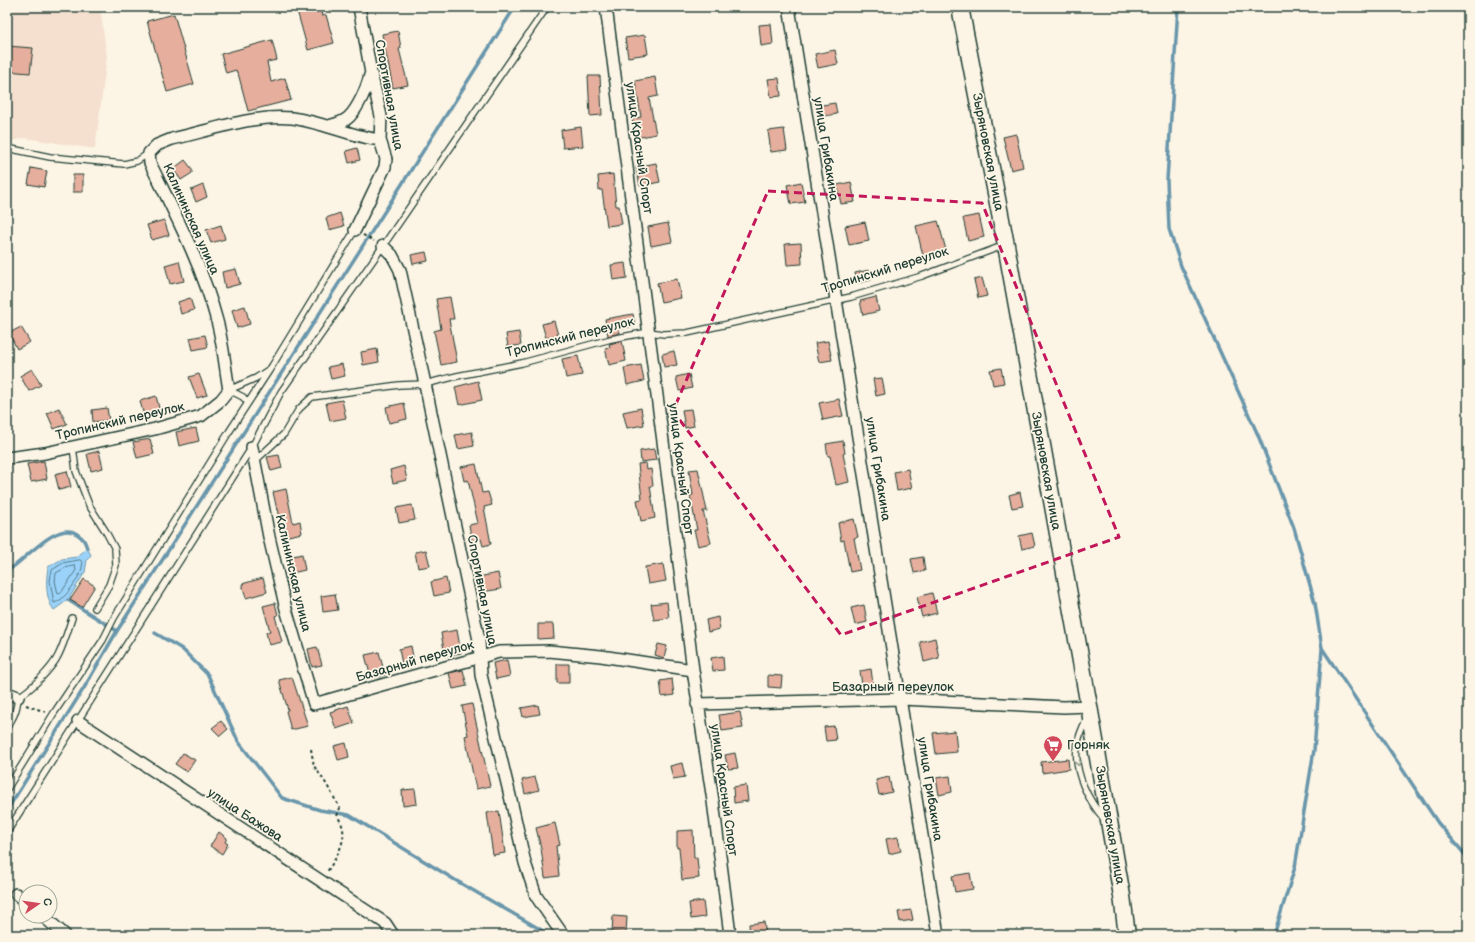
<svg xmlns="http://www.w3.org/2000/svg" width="1475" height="942" font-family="'Balsamiq Sans',sans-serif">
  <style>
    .built { fill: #f5e0cf }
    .water { fill: #9bd2fa; stroke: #6996ab }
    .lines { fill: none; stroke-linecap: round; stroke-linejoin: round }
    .shore { stroke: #517983; stroke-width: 1 }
    .stream { stroke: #6996ab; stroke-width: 3.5 }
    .building { fill: #e6ae9c; stroke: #1f3d34 }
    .lane-casing { stroke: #1f3d34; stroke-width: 8 }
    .street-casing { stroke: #1f3d34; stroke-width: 14 }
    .secondary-casing { stroke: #1f3d34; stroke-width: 19 }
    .path { stroke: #1f3d34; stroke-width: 2; stroke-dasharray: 3 3; stroke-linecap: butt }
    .lane { stroke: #fcf5e5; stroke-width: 5.5 }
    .street { stroke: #fcf5e5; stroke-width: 11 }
    .secondary { stroke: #fcf5e5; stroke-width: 16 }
    .oneway { stroke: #8e998c }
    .marked { fill: none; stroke: #c2185b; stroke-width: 3; stroke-dasharray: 8 5; stroke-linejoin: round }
    .labels { text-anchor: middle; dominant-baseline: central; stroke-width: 3.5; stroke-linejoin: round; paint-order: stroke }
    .street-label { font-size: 13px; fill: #1f3d34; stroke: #fcf5e5 }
    .poi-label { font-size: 13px; fill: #1f3d34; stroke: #fcf5e5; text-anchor: start }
  </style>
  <rect width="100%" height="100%" fill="#fcf5e5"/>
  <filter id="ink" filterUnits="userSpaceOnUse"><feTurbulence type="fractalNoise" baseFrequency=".025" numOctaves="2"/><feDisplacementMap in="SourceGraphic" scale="8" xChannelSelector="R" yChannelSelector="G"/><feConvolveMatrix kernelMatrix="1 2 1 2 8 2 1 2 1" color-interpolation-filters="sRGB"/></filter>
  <g filter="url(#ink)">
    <path class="built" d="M 7,7 L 100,7 L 107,57 L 95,149 L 25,138 L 7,142 Z"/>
    <path class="water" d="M 87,548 L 91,555 L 87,560 L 85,572 L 68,600 L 54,610 C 45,599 46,580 48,567 L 62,559 L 77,557 Z"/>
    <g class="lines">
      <path class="shore" d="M 80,560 L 83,562 C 82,565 82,569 81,571 C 77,581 64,601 54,603 L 50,581 L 52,570 L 63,563 Z
        M 75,566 L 76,570 L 61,593 L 58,594 L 55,581 L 56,573 L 65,568 Z"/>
      <path class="stream" d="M 1178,7 L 1167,180 L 1169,229 L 1181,266 L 1258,435 L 1294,528 L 1315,603 L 1322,648 L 1438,823 L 1468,858
        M 7,571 C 23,563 57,519 77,534 C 83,538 85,541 87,548
        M 68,600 L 117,631
        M 155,633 L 182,649 L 208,675 L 238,741 L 282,798 L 320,810 L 349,815 L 455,880 L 550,935 L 554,935
        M 7,810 L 84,688 L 117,631 L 515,7
        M 1274,935 L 1295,867 L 1314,750 L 1322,649"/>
    </g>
    <path class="building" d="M 296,7 L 320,7 L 322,16 L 326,15 L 334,43 L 308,50 Z
      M 174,14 L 194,84 L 167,92 L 147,21 Z
      M 771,24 L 773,44 L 761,46 L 759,25 Z
      M 398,31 L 401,48 L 399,49 L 408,85 L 393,88 L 382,34 Z
      M 645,35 L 648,54 L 628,57 L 625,38 Z
      M 272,40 L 277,60 L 267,62 L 271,82 L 285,78 L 291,100 L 248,111 L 238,73 L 237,73 L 236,70 L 226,73 L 221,54 Z
      M 7,46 L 33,48 L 30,73 L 7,71 Z
      M 835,50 L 838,64 L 818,68 L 815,54 Z
      M 588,76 L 600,76 L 602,115 L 590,116 Z
      M 655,77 L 658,96 L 649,98 L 656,134 L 636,138 L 632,119 L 641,117 L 635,81 Z
      M 779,78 L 781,96 L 771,97 L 768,79 Z
      M 835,103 L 837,114 L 818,117 L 816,106 Z
      M 581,127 L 583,146 L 563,148 L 561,130 Z
      M 784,129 L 787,150 L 771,152 L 768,131 Z
      M 1016,134 L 1023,167 L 1011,170 L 1003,137 Z
      M 357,148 L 360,160 L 349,163 L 346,151 Z
      M 185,160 L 192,169 L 192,173 L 181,180 L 173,169 Z
      M 656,163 L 660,182 L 640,186 L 636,167 Z
      M 31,168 L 47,171 L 44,187 L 28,184 Z
      M 613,174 L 616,206 L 619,206 L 622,224 L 607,226 L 602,190 L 599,190 L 598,176 Z
      M 73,175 L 83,175 L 83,192 L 73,192 Z
      M 801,182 L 805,202 L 791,204 L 787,185 Z
      M 851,182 L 855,202 L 841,204 L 837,185 Z
      M 203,185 L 207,197 L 196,202 L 191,190 Z
      M 340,213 L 344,226 L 329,230 L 326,218 Z
      M 979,215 L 984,237 L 968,241 L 963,218 Z
      M 164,220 L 169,235 L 152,240 L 147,225 Z
      M 938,221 L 946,250 L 923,256 L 916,226 Z
      M 865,222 L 869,241 L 849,245 L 845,226 Z
      M 668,223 L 672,242 L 651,246 L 648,227 Z
      M 221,225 L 225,239 L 211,243 L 206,230 Z
      M 801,243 L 802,264 L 787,265 L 785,244 Z
      M 426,252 L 428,261 L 413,264 L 411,255 Z
      M 179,261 L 184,281 L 170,284 L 165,265 Z
      M 625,263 L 627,278 L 613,280 L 611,265 Z
      M 236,269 L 240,284 L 225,288 L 222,272 Z
      M 869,270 L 871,280 L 857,283 L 855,273 Z
      M 982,278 L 987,296 L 978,298 L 974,280 Z
      M 677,279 L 681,298 L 661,302 L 657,283 Z
      M 450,297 L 454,319 L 449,319 L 457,362 L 441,365 L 434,331 L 441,329 L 436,299 Z
      M 876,297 L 879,311 L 863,315 L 860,301 Z
      M 190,298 L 194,310 L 181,314 L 178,302 Z
      M 245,306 L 250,324 L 237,328 L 232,310 Z
      M 633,314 L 635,326 L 619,329 L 620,333 L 608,336 L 605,319 Z
      M 554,321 L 558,335 L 546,338 L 542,324 Z
      M 21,327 L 30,342 L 17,349 L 9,333 Z
      M 519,332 L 521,345 L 508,347 L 506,334 Z
      M 205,335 L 208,347 L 193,350 L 190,338 Z
      M 622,341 L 626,361 L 609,365 L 605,348 L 610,347 L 609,344 Z
      M 828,341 L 832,360 L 819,362 L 815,343 Z
      M 377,349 L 379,362 L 363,365 L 361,352 Z
      M 674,351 L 677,365 L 664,367 L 662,354 Z
      M 578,356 L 582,375 L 566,378 L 562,359 Z
      M 342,364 L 345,376 L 331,379 L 328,367 Z
      M 641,365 L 644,381 L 627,385 L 624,368 Z
      M 1001,368 L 1004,383 L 993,385 L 990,370 Z
      M 32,369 L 41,385 L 29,391 L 20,376 Z
      M 199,374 L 207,395 L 197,398 L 189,377 Z
      M 689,374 L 692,388 L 679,391 L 676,377 Z
      M 882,378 L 885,394 L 876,396 L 873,379 Z
      M 478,381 L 482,400 L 459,405 L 455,387 Z
      M 156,396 L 160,412 L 144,416 L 140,401 Z
      M 839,399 L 843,416 L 823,420 L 819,403 Z
      M 342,400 L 346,418 L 330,421 L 326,403 Z
      M 404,403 L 407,419 L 389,423 L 386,407 Z
      M 59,408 L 67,424 L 54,429 L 47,413 Z
      M 107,408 L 109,420 L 93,422 L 92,410 Z
      M 641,408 L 644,425 L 627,428 L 623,412 Z
      M 691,409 L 694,426 L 685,428 L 682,410 Z
      M 196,428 L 199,441 L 179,446 L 176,432 Z
      M 472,432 L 474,446 L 458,449 L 455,435 Z
      M 150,439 L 154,454 L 137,458 L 133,442 Z
      M 843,441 L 845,453 L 843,454 L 849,482 L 836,485 L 830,456 L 828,456 L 826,444 Z
      M 654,449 L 656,460 L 641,462 L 640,451 Z
      M 99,451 L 103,468 L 91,471 L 87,454 Z
      M 279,455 L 282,468 L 271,471 L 267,457 Z
      M 44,461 L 47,479 L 31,482 L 27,464 Z
      M 646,463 L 647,470 L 651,469 L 653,486 L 650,486 L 655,518 L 641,521 L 637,500 L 642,499 L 638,464 Z
      M 476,464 L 482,493 L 488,492 L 492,505 L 484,507 L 491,544 L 483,546 L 481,539 L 472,541 L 469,525 L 478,523 L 468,480 L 464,481 L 461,467 Z
      M 404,466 L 407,480 L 393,483 L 390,470 Z
      M 698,469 L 707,511 L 703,511 L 711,543 L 698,546 L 694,530 L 697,530 L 690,495 L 693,495 L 689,470 Z
      M 908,469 L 912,488 L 897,491 L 894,472 Z
      M 67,471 L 71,487 L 59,490 L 55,474 Z
      M 286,489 L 293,523 L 300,521 L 302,533 L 284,537 L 278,509 L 277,510 L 273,492 Z
      M 1020,492 L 1023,506 L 1012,508 L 1009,495 Z
      M 412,505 L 415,520 L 399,523 L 396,508 Z
      M 854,519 L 858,537 L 854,538 L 860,570 L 850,572 L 844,540 L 841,541 L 838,523 Z
      M 1032,533 L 1035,546 L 1022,549 L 1019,536 Z
      M 426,550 L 430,566 L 418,568 L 415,552 Z
      M 302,554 L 305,570 L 292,573 L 289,557 Z
      M 923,557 L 925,571 L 914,573 L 911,559 Z
      M 663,564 L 666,581 L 648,584 L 645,567 Z
      M 498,573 L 501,589 L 481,592 L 478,577 Z
      M 263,578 L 267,592 L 246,598 L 242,584 Z
      M 446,578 L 449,593 L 434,596 L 431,582 Z
      M 84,579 L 95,586 L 82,607 L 70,600 Z
      M 932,593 L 937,613 L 922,617 L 917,597 Z
      M 335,594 L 338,610 L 323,612 L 321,596 Z
      M 667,602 L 669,618 L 654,620 L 651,604 Z
      M 275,603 L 278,615 L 275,616 L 282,642 L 269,645 L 266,632 L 270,631 L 263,606 Z
      M 864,605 L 867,622 L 855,625 L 851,608 Z
      M 718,617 L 720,629 L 708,632 L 706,620 Z
      M 538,624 L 553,624 L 554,638 L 538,639 Z
      M 457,630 L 461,653 L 445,656 L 441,633 Z
      M 935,638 L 939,658 L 924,662 L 920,642 Z
      M 658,644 L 667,646 L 664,658 L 655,655 Z
      M 411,646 L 414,662 L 402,664 L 399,649 Z
      M 317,647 L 322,665 L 312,667 L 308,649 Z
      M 379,652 L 385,675 L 371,678 L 365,655 Z
      M 723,656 L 724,670 L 713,671 L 711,658 Z
      M 507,660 L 510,676 L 496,679 L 493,663 Z
      M 557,664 L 569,664 L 569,683 L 557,683 Z
      M 871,669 L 873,684 L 862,685 L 860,671 Z
      M 463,670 L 467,686 L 453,689 L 449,673 Z
      M 768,675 L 782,676 L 781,688 L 768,687 Z
      M 292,677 L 308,726 L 291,730 L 286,711 L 288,710 L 279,680 Z
      M 672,679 L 674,695 L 662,697 L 660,681 Z
      M 472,704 L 490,786 L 476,789 L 465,736 L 468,735 L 462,706 Z
      M 538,705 L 540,714 L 523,717 L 521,708 Z
      M 348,706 L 354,723 L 336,729 L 330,712 Z
      M 740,712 L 743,728 L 722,731 L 719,715 Z
      M 221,721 L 228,729 L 220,736 L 212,728 Z
      M 834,726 L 836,740 L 826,741 L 824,727 Z
      M 955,731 L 957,752 L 936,754 L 933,733 Z
      M 346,743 L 349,757 L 338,760 L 334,746 Z
      M 183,753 L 195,760 L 187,772 L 175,764 Z
      M 735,753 L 738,768 L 728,769 L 725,755 Z
      M 1068,759 L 1069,769 L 1042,773 L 1041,762 Z
      M 682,763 L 685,777 L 673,779 L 670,766 Z
      M 950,776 L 952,792 L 939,795 L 936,778 Z
      M 535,777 L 539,790 L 525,794 L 522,780 Z
      M 889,777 L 892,792 L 879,795 L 876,780 Z
      M 746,785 L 748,801 L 734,803 L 733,787 Z
      M 415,789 L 417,804 L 403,806 L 402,790 Z
      M 499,811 L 505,853 L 493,855 L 487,813 Z
      M 555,823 L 560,845 L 556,846 L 559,876 L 545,878 L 541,848 L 536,828 Z
      M 693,830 L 694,858 L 697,858 L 699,878 L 682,880 L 679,848 L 677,848 L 677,831 Z
      M 219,832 L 227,838 L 225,842 L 228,844 L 222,854 L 210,846 Z
      M 898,837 L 901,851 L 889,854 L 886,839 Z
      M 970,873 L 973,889 L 955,892 L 952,876 Z
      M 703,901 L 705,917 L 691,919 L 689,903 Z
      M 911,910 L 913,920 L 900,922 L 898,912 Z
      M 613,916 L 627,917 L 626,933 L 612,932 Z
      M 764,922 L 766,935 L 750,935 L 749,924 Z"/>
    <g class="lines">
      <g class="lane-casing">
        <path id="lane" d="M 7,148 L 50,157 L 124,164 L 137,161 L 149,153
          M 229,390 L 256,378 L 268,370
          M 229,390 L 243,397 L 248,403
          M 73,447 L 76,471 L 89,505 L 106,532 L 115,549 L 116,565 L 109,585 L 95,608
          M 256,460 L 284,434 L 299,409 L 312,397 L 399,385 L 425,384 L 457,376 L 522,363 L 611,339 L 649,332 L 664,334 L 687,333 L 851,297 L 922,276 L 1005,245
          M 1087,719 C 1082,728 1078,737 1077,748 C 1074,773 1088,800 1104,819
          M 7,727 C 14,717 17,710 18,697 C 30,691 52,668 58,656 C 64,644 68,630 72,618
          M 7,789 L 54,713 L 103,640 L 114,618 L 229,432 L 272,366 L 355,230
          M 7,832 L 252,447 L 281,392 L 383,246 L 547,7"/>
      </g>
      <g class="street-casing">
        <path id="street" d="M 606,7 L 693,670 L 713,801 L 730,935
          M 789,7 C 839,316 891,625 938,935
          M 328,126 C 336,124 343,123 349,117 C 358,108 367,88 370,75
          M 355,230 L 385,167 L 386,159 L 380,140 L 381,116 L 371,73 L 359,7
          M 383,246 L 392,255 L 400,270 L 425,384 L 479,640 L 481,675 L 511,800 L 525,863 L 536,896 L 563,935
          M 252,447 L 269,537 L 286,609 L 314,704 L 499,652 L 549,651 L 601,656 L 693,670
          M 7,458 L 45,453 L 155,429 L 201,416 L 221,400 L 229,390 C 225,367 223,343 217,321 C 202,265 175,214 150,163 L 149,153 L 157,145 L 172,139 C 209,131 254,114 292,118 C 322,122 350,136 380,140
          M 7,693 L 18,697
          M 697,704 L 902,699 L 1064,707 L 1089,706
          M 78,721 L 385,923 L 393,935
          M 16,894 L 26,902
          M 43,916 L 65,935"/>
      </g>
      <g class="secondary-casing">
        <path id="secondary" d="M 960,7 L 1006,245 L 1089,706 L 1122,896 L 1127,935"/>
      </g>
      <path class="path" d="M 363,235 L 374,241
        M 26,705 L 46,712
        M 311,749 L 314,766 L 325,782 L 340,808 L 337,816 C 352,835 337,856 327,872"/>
      <use href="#lane" class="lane"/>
      <use href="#street" class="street"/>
      <use href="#secondary" class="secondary"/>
    </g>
    <defs><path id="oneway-chevron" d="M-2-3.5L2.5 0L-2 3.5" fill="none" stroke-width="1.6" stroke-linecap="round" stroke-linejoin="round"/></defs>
    <use class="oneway" href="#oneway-chevron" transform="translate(1078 763) rotate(82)"/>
  </g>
  <path class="marked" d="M 768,191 L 982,203 L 1119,537 L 841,635 L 673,411 Z"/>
  <defs>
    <g id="supermarket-pin" transform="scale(1)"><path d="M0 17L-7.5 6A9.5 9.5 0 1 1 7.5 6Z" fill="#d1495b" stroke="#fcf5e5"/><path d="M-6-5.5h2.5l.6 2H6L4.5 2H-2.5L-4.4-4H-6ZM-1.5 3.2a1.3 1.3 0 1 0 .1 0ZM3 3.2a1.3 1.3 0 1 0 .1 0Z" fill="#fff"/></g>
  </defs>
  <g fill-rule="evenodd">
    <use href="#supermarket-pin" x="1053" y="745"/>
  </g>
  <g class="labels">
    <g class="street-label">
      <text transform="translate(389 95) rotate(80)">Спортивная улица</text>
      <text transform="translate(639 148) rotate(82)">улица Красный Спорт</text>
      <text transform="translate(826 149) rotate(81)">улица Грибакина</text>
      <text transform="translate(988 152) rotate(79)">Зыряновская улица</text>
      <text transform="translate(191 219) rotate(66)">Калининская улица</text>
      <text transform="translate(885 270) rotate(-17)">Тропинский переулок</text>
      <text transform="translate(570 337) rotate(-14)">Тропинский переулок</text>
      <text transform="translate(120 421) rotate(-13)">Тропинский переулок</text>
      <text transform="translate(681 469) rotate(83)">улица Красный Спорт</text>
      <text transform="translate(878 469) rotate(81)">улица Грибакина</text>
      <text transform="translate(1046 471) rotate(80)">Зыряновская улица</text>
      <text transform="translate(293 573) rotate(77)">Калининская улица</text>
      <text transform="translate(482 590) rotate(79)">Спортивная улица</text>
      <text transform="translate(415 661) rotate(-16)">Базарный переулок</text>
      <text x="893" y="687">Базарный переулок</text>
      <text transform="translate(930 789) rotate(81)">улица Грибакина</text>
      <text transform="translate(724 790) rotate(82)">улица Красный Спорт</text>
      <text transform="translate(245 815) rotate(33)">улица Бажова</text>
      <text transform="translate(1110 825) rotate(80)">Зыряновская улица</text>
    </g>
    <g class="poi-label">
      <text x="1067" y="745">Горняк</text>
    </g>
  </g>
  <rect width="1475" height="942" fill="none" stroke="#fcf5e5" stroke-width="24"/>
  <rect x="12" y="12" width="1451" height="918" fill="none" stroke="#1f3d34" stroke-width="1.5" filter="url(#ink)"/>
  <g transform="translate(38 904) rotate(77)"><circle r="19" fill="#fcf5e5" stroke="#a4ab9e"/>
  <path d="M0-3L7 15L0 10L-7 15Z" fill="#d1495b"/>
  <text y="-6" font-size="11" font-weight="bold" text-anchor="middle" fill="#1f3d34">С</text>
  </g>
</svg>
